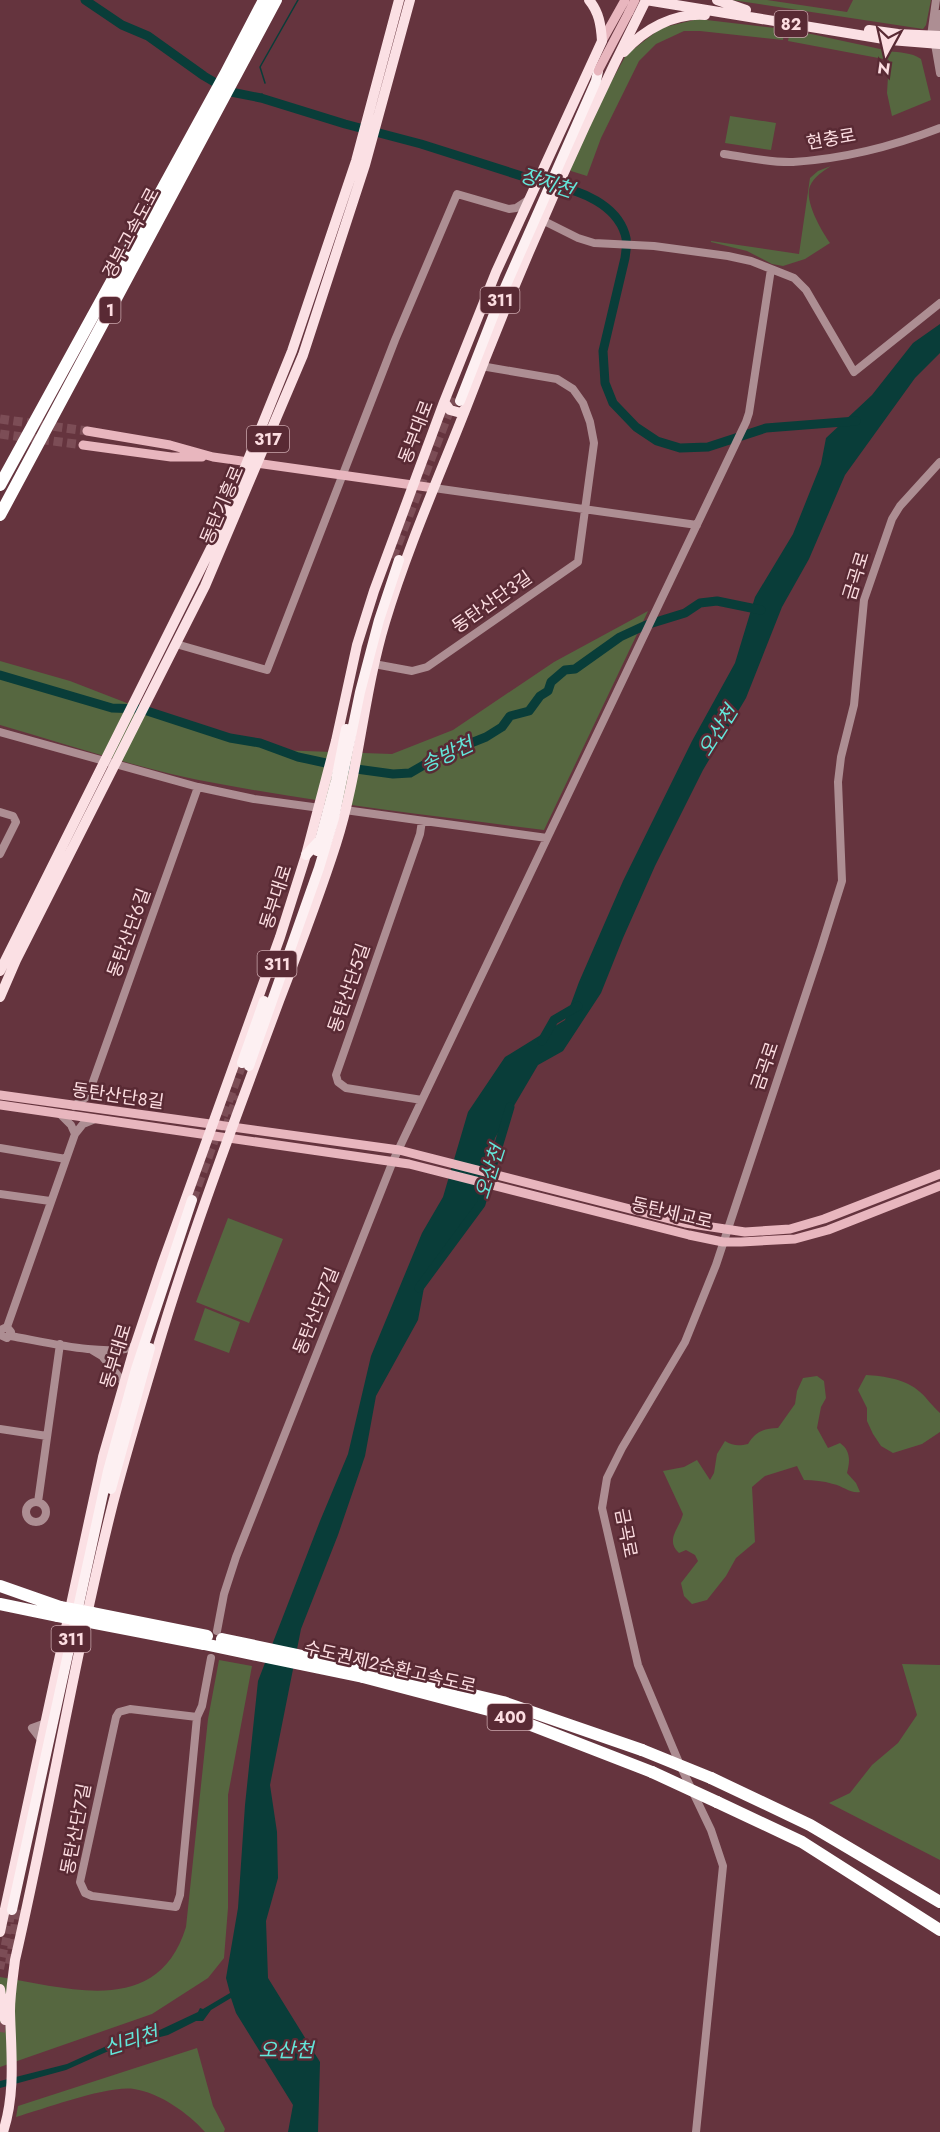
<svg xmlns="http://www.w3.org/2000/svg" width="940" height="2132" font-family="Jost,'Noto Sans KR',sans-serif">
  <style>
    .green { fill: #566740 }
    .water { fill: #093d39 }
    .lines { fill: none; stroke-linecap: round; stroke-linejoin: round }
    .stream { stroke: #093d39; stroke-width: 1.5 }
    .river { stroke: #093d39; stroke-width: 9 }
    .tertiary-tunnel { stroke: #7c4d56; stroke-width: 8; stroke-dasharray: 8 4; stroke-linecap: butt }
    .secondary-tunnel { stroke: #7c4d56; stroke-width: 9; stroke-dasharray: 9 4.5; stroke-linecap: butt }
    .trunk-tunnel { stroke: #7c4d56; stroke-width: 10; stroke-dasharray: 10 5; stroke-linecap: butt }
    .tertiary { stroke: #ad8e93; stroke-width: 8 }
    .secondary { stroke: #e8b6be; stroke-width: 9 }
    .primary { stroke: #fbe0e4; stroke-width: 10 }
    .trunk { stroke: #fdf0f2; stroke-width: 10 }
    .motorway { stroke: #fff; stroke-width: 12 }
    .secondary-bridge { stroke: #e8b6be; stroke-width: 9 }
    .motorway-bridge { stroke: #fff; stroke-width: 12 }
    .labels { text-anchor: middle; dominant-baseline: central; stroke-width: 5; stroke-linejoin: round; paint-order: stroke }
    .shield { fill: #592a34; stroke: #cba7ad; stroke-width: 1.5 }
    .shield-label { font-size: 16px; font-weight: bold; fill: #fcdde1 }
    .street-label { font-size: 18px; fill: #fcdde1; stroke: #592a34 }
    .water-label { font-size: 20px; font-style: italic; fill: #63e6da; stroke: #592a34 }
  </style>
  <rect width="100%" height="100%" fill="#65343e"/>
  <path class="green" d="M 732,0 L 767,0 L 847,12 L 853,0 L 931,0 L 926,25 L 923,29 Z
    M 698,19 L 784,29 L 783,40 L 700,31 L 684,31 L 656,44 L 639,61 L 601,138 L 587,176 L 571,171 L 570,166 L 594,113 L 626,55 L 661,28 Z
    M 790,30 C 823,36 856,44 889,51 C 900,53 911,52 921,59 L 931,100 L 892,116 L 887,93 L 889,60 L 788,41 Z
    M 730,116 L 776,123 L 771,150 L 725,143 Z
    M 831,166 C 823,171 814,177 810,186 C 804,201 821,230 830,243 L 805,259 L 783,266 L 772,264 L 747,251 L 711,242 L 711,241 L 799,254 L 810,178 L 818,171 Z
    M 648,611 L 544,830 C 436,816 327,804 220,784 C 145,771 73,746 0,725 L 0,661 L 70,681 L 150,712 L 275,750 L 392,754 L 453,730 L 554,662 Z
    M 228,1218 L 283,1239 L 249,1323 L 196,1302 Z
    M 205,1308 L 240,1322 L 229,1353 L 194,1340 Z
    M 866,1375 C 884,1376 906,1379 920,1392 C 927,1398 932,1406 940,1413 L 940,1432 L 922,1444 L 893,1453 L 881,1446 L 873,1434 L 867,1421 L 867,1408 L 858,1390 Z
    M 817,1376 L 824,1381 L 826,1398 L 821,1407 L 817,1428 L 828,1448 L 840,1443 C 851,1451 850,1461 847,1473 L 856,1483 L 860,1492 C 851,1494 843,1486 833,1484 C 823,1481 814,1480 804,1480 L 797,1466 L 765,1476 L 752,1487 L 755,1542 L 736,1558 L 726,1576 L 707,1600 L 692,1604 L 684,1596 L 681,1583 L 698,1561 L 695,1555 L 686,1550 L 679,1553 C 665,1540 679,1529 683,1514 L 663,1471 L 684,1467 L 697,1460 L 710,1480 L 714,1473 L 717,1454 L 725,1441 C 733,1446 739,1446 748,1444 C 755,1432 764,1428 778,1428 L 795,1404 L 797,1391 L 803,1378 Z
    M 219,1660 L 252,1666 L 228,1795 L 228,1908 L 224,1958 L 208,1978 L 152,2014 L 0,2067 L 0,1977 C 69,1988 158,2018 186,1927 L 208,1719 Z
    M 902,1664 L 940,1665 L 940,1860 L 829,1803 L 850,1793 L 872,1765 L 898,1743 L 917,1715 Z
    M 197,2048 L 213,2106 L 225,2129 L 224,2132 L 205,2132 C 188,2113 160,2093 134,2089 C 108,2085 44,2109 16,2117 L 18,2106 Z"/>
  <path class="water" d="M 940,324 L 940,353 L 915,378 L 845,475 L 809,559 L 782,607 L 746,698 L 703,770 L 655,866 L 623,938 L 601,993 L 563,1051 L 538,1065 L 495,1138 L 480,1200 L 426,1277 L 418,1320 L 376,1396 L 365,1456 L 338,1535 L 301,1629 L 270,1785 L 277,1832 L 278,1878 L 266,1921 L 268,1978 L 320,2062 L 318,2132 L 288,2132 L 293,2105 L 236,2013 L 231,1998 L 211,2010 L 203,2021 L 196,2021 L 168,2035 L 113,2049 L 66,2070 L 0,2088 L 0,2081 L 67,2064 L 111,2044 L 147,2036 L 198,2012 L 200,2008 L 203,2009 L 230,1993 L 226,1978 L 238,1908 L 245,1805 L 258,1681 L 320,1521 L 348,1454 L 371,1356 L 422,1233 L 443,1197 L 468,1112 L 505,1057 L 565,1020 L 579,982 L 623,881 L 692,741 L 735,663 L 755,597 L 793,534 L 821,464 L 826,438 L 872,395 L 913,343 Z"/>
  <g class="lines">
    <path class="stream" d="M 265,83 L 260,67 L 298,0
      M 261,98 L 262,94"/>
    <path class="river" d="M 85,0 L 122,25 L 148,36 L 204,76 L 231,92 L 261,98 L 345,124 L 421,144 L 553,186 C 581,190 616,205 625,234 C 628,242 626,250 625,258 L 603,351 L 605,383 L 613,403 L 636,427 L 657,441 L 680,448 L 708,447 L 766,428 L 856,421
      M 0,675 L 112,708 L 141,709 L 230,738 L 260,743 L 298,757 L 335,765
      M 349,768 L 393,774 L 410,773 L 441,755 L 486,737 L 502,727 L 510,716 L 529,711 L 540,696 L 548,691 L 551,682 L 565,670 L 575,669 L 620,637 L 646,625 L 685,613 L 700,603 L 717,601 L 761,610
      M 542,1041 L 554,1020 L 578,1006
      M 419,1288 L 481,1204 L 510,1107"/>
    <path class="tertiary-tunnel" d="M 0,1969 L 12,1910"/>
    <path class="secondary-tunnel" d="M 0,419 L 87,431
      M 0,434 L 83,445"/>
    <path class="trunk-tunnel" d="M 392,558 L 454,398
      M 226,1129 L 238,1096
      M 192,1200 L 242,1063
      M 10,1964 L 18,1908
      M 0,2032 L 3,2009"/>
    <path class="tertiary" d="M 936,0 L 931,36 L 935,44 L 940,73
      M 937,40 L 940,14
      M 724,154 C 746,157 771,163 793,162 C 842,159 894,146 940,128
      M 542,220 L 578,238 L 594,243 L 654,246 L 728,256 L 751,261 L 794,278 L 806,290 L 854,372 L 940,303
      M 434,488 L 697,525
      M 176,644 L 267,670 L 395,340 L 457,194 L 509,209 L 516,208 L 528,200
      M 374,664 L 412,671 L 427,667 L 578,562 L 594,443 L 590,422 L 583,403 L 573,389 L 557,379 L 481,366
      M 0,732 L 198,787 L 254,799 L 320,808
      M 345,810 L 547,838
      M 0,812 L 13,816 L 16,822 L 0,854
      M 422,821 L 420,834 L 336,1075 L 338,1082 L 346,1088 L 422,1100 L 746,422 L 749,413 L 771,269
      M 74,1106 L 86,1097 L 90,1090 L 198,787
      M 60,1114 L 71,1125 L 75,1134
      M 0,1148 L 66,1159
      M 0,1194 L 50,1201
      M 7,1327 L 75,1134 L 83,1124 L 95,1119
      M 0,1330 L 7,1327 L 11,1332 L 7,1338 L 0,1335
      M 10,1336 C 41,1341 108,1358 135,1346
      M 92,1350 L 102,1356 L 124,1383
      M 0,1429 L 47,1436
      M 38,1502 L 60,1344
      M26 1512a10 10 0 1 1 20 0a10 10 0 1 1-20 0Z
      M 217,1631 L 224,1594 L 236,1557 L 393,1161 L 422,1100
      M 197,1717 L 130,1709 L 119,1712 L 116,1717 L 80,1882 L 85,1893 L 92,1896 L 176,1907 L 180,1895 L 197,1717 L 202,1706 L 211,1658
      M 43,1742 L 32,1728 L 43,1724 L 48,1718
      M 696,2132 L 723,1866 L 711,1830 L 680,1765 L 638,1665 L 602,1508 L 607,1478 L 622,1448 L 685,1342 L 716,1265 L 821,948 L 842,881 L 838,782 L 841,757 L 854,705 L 864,600 L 892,519 L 900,506 L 940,462"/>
    <path class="secondary" d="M 629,12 L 635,0
      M 602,41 L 625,0
      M 87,431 L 170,445 L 213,457 L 434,488
      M 83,445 L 171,457 L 202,457
      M 0,1095 L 399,1150 L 685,1223 L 745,1232 L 790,1229 L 824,1219 L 940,1174
      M 0,1105 L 409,1164 L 689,1235 L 723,1242 L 741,1242 L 795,1239 L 828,1230 L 940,1186"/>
    <path class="primary" d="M 646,0 L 890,40 L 940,44
      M 717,0 L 746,10
      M 869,30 L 898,34 L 940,36
      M 624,52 C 644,29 674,13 705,15
      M 444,402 L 450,410 L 461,413 L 465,409
      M 0,971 L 218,534 L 292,351 L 356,161 L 399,0
      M 0,997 L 16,960 L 205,586 L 303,355 L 365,165 L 410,0
      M 0,1932 L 103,1457 L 135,1346 L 162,1265 L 280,937 L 306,855 L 336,741 L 357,645 L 374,591 L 444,402 L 496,272 L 602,41 C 601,25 599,12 589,0
      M 0,1989 L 5,2020
      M 3,2132 C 16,2093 11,2051 10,2011 C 10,1994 13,1977 15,1960 C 50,1808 75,1654 113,1503 C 126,1453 141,1403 156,1353 C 191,1234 236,1117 279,1001 C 299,949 319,897 336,844 C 359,772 363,695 385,622 C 407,549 438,479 466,408 C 519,269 579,133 646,0"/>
    <path class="trunk" d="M 460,401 L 499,301 L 596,81 L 598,71
      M 317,851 L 336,780 L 346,729
      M 306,855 L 319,841
      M 242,1063 L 264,1001
      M 249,1066 L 319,868 L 334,818 L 360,692 L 379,620 L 399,560
      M 111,1489 L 150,1348
      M 12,1910 L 108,1471 L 136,1369 L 192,1200"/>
    <path class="motorway" d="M 0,485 L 226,73 L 264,0
      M 0,515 L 276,0
      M 0,1586 L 60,1607
      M 0,1604 L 58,1616
      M 92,1613 L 207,1636
      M 90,1622 L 204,1644
      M 364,1669 L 503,1702 L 642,1750
      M 363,1677 L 500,1713 L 652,1772
      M 711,1778 L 810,1825 L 940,1902
      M 717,1802 L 802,1842 L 940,1930"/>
    <path class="secondary-bridge" d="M 598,71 L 629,12"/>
    <path class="motorway-bridge" d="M 60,1607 L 92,1613
      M 58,1616 L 90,1622
      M 222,1639 L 364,1669
      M 204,1644 L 363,1677
      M 642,1750 L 711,1778
      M 652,1772 L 717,1802"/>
  </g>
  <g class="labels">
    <g class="shield">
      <rect x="774.5" y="11" width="33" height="26" rx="4.5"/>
      <rect x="480.5" y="287" width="39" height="26" rx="4.5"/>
      <rect x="99.5" y="297" width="21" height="26" rx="4.5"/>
      <rect x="247" y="426" width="42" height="26" rx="4.5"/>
      <rect x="257.5" y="951" width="39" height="26" rx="4.5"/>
      <rect x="51.5" y="1626" width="39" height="26" rx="4.5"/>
      <rect x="487.5" y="1704" width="45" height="26" rx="4.5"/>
    </g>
    <g class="shield-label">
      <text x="791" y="24">82</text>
      <text x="500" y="300">311</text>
      <text x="110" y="310">1</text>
      <text x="268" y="439">317</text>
      <text x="277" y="964">311</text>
      <text x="71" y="1639">311</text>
      <text x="510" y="1717">400</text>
    </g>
    <g class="street-label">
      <text transform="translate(831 139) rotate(-10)">현충로</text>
      <text transform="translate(131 233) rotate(-62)">경부고속도로</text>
      <text transform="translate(416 432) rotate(-69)">동부대로</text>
      <text transform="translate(222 505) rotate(-67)">동탄기흥로</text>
      <text transform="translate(856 576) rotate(-73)">금곡로</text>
      <text transform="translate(492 602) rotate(-35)">동탄산단3길</text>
      <text transform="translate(276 897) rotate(-72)">동부대로</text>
      <text transform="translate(129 933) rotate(-70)">동탄산단6길</text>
      <text transform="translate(349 988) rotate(-71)">동탄산단5길</text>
      <text transform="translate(765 1066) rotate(-71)">금곡로</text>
      <text transform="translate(118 1096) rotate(8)">동탄산단8길</text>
      <text transform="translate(672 1213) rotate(13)">동탄세교로</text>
      <text transform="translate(316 1311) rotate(-68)">동탄산단7길</text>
      <text transform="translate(116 1356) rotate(-73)">동부대로</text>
      <text transform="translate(626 1533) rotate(79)">금곡로</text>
      <text transform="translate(390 1667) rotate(13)">수도권제2순환고속도로</text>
      <text transform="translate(76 1829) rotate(-79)">동탄산단7길</text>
    </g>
    <g class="water-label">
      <text transform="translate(547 183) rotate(18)">장지천</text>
      <text transform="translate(718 731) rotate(-58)">오산천</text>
      <text transform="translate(447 755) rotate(-25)">송방천</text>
      <text transform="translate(490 1172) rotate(-72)">오산천</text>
      <text transform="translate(131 2041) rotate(-17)">신리천</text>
      <text x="286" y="2050">오산천</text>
    </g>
  </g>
  <g transform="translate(886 54) rotate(188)" stroke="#592a34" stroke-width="4.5" paint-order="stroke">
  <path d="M0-4.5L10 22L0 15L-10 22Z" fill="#fcdde1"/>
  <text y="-9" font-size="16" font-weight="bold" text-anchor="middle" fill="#fcdde1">N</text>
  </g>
</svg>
